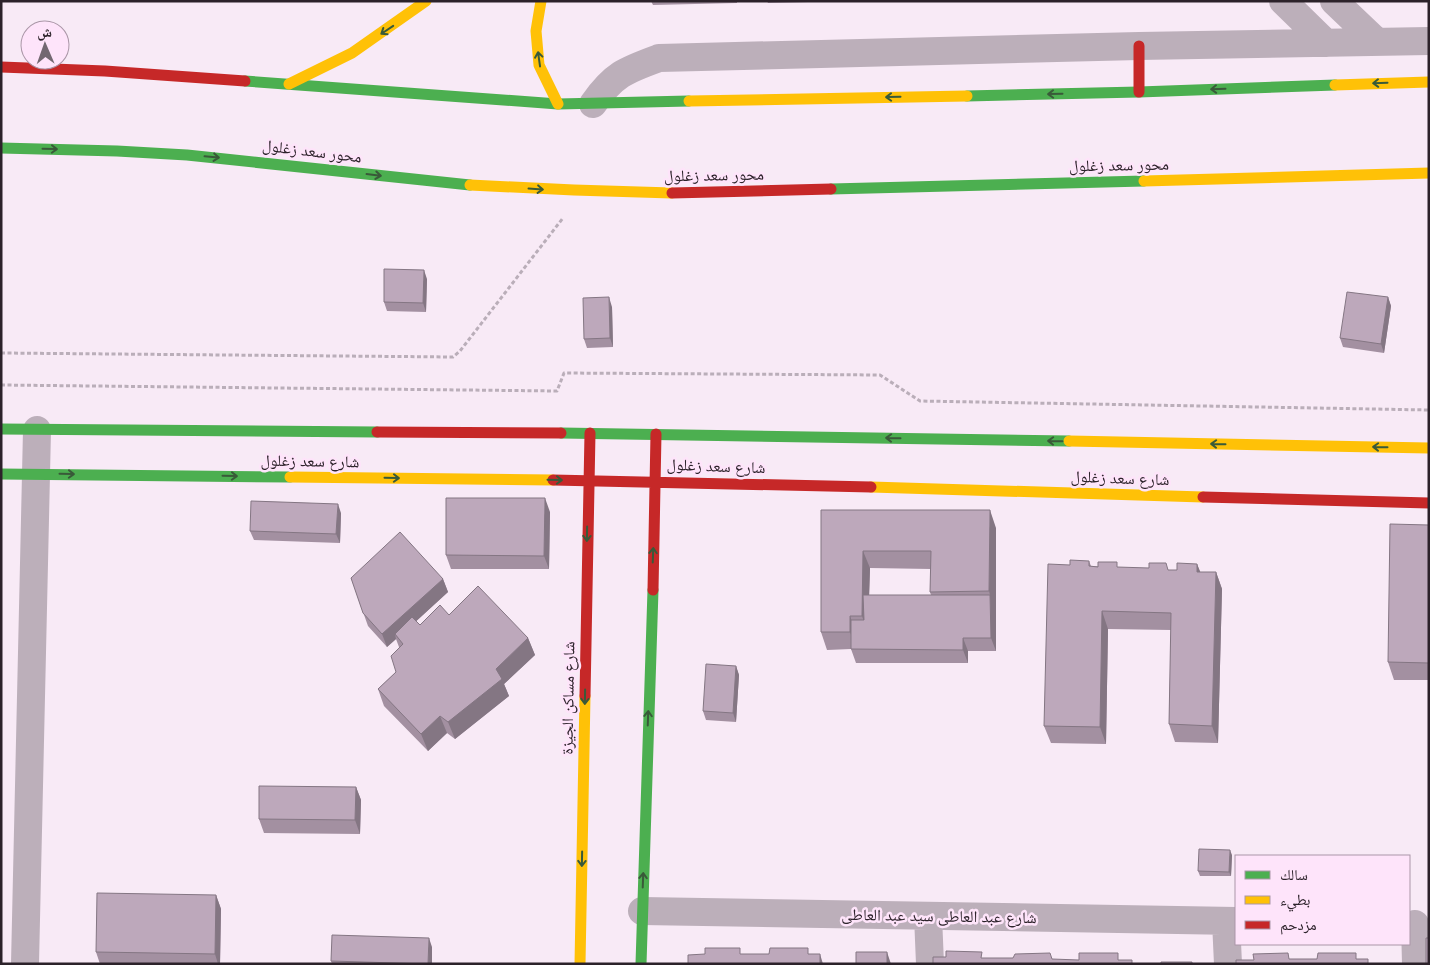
<svg xmlns="http://www.w3.org/2000/svg" width="1430" height="965" font-family="Poppins,'Noto Naskh Arabic',sans-serif">
  <style>
    .lines { fill: none; stroke-linecap: round; stroke-linejoin: round }
    .path { stroke: #baaeb9; stroke-width: 3; stroke-dasharray: 4 2.5; stroke-linecap: butt }
    .street { stroke: #bcafba; stroke-width: 28 }
    .fast { stroke: #4caf50; stroke-width: 11 }
    .slow { stroke: #ffc107; stroke-width: 11 }
    .jam { stroke: #c62828; stroke-width: 11 }
    .wall { fill: #a390a1; fill-rule: evenodd }
    .shaded-wall { fill: #847683 }
    .building { fill: #bda8bb; stroke: #847683 }
    .oneway { stroke: #395a39 }
    .labels { text-anchor: middle; dominant-baseline: central; stroke-width: 5; stroke-linejoin: round; paint-order: stroke }
    .street-label { font-size: 16px; fill: #2c222a; stroke: #fee4fa }
  </style>
  <rect width="100%" height="100%" fill="#f8eaf6"/>
  <g class="lines">
    <path class="path" d="M 1,353 L 453,357 L 460,351 L 563,218
      M 1,385 L 557,391 L 564,373 L 880,375 L 920,401 L 1429,410"/>
    <path class="street" d="M 1283,1 L 1326,43
      M 1334,1 L 1377,42
      M 593,104 C 614,74 626,70 659,58 L 1139,46 L 1429,41
      M 642,911 L 1236,921
      M 928,916 L 930,964
      M 1226,921 L 1228,964
      M 1415,924 L 1416,964
      M 25,964 L 37,430"/>
    <path class="fast" d="M 245,81 L 558,104 L 689,101
      M 967,96 L 1139,92 L 1335,85
      M 1,148 L 117,151 L 187,155 L 470,185
      M 831,189 L 1144,181
      M 1,429 L 377,432
      M 561,433 L 1069,441
      M 1,474 L 290,477
      M 641,964 L 653,590"/>
    <path class="slow" d="M 541,1 L 536,31 L 539,65 L 558,104
      M 289,84 L 352,53 L 426,1
      M 1335,85 L 1429,82
      M 689,101 L 967,96
      M 1144,181 L 1429,173
      M 470,185 L 574,190 L 672,193
      M 1069,441 L 1429,448
      M 290,477 L 553,480
      M 871,487 L 1203,497
      M 580,964 L 585,696"/>
    <path class="jam" d="M 1139,46 L 1139,92
      M 1,67 L 105,71 L 245,81
      M 672,193 L 831,189
      M 377,432 L 561,433
      M 553,480 L 871,487
      M 1203,497 L 1429,503
      M 653,590 L 656,434
      M 585,696 L 590,433"/>
  </g>
  <path class="wall" d="M 651,1 L 737,1 L 737,3 L 653,5 Z
    M 767,1 L 848,1 L 768,3 Z
    M 427,279 L 426,312 L 387,311 L 384,302 Z
    M 1388,297 L 1391,306 L 1384,353 L 1343,347 L 1340,338 Z
    M 612,307 L 613,347 L 587,348 L 584,339 Z
    M 821,510 L 996,528 L 996,651 L 968,651 L 968,663 L 856,663 L 851,649 L 827,650 L 821,632 ZM 870,568 L 931,569 L 930,592 L 931,595 L 869,595 Z
    M 550,512 L 549,569 L 451,569 L 446,555 Z
    M 341,513 L 340,543 L 254,540 L 250,531 Z
    M 1429,525 L 1429,680 L 1394,680 L 1388,662 Z
    M 1089,561 L 1091,566 L 1169,570 L 1177,570 L 1197,564 L 1200,572 L 1216,572 L 1222,589 L 1218,743 L 1175,742 L 1169,724 L 1171,630 L 1108,629 L 1106,744 L 1051,743 L 1044,726 L 1070,565 Z
    M 351,578 L 443,579 L 448,592 L 416,621 L 420,625 L 449,615 L 528,638 L 535,655 L 504,684 L 509,696 L 455,739 L 447,733 L 428,751 L 384,706 L 378,689 L 396,672 L 399,647 L 396,639 L 387,647 L 368,626 Z
    M 736,666 L 739,675 L 736,722 L 706,720 L 703,711 Z
    M 356,787 L 361,800 L 360,834 L 264,833 L 259,819 Z
    M 1232,855 L 1231,876 L 1200,876 L 1198,871 Z
    M 216,895 L 221,909 L 220,964 L 100,964 L 96,952 Z
    M 432,947 L 432,964 L 332,964 L 331,961 Z"/>
  <path class="shaded-wall" d="M 424,270 L 427,279 L 426,312 L 423,303 Z
    M 609,297 L 612,307 L 613,347 L 610,338 Z
    M 1388,297 L 1391,306 L 1384,353 L 1381,344 Z
    M 545,498 L 550,512 L 549,569 L 544,556 Z
    M 338,504 L 341,513 L 340,543 L 336,534 Z
    M 990,510 L 996,528 L 996,651 L 991,638 L 990,595 L 989,591 Z
    M 863,551 L 870,568 L 868,633 L 862,616 Z
    M 1197,564 L 1204,581 L 1197,572 Z
    M 1216,572 L 1222,589 L 1218,743 L 1212,726 Z
    M 443,579 L 448,592 L 398,638 L 395,634 L 396,639 L 387,647 L 382,634 Z
    M 1102,611 L 1108,629 L 1106,744 L 1100,727 Z
    M 850,616 L 856,633 L 856,649 L 850,632 Z
    M 528,638 L 535,655 L 504,684 L 509,696 L 455,739 L 448,722 L 496,669 Z
    M 963,638 L 968,651 L 968,663 L 963,650 Z
    M 736,666 L 739,675 L 736,722 L 733,713 Z
    M 440,716 L 447,733 L 428,751 L 421,734 Z
    M 356,787 L 361,800 L 360,834 L 355,820 Z
    M 1230,850 L 1232,855 L 1231,876 L 1229,872 Z
    M 216,895 L 221,909 L 220,964 L 218,964 L 215,954 Z
    M 429,938 L 432,947 L 432,964 L 428,964 Z
    M 887,952 L 891,964 L 887,964 Z
    M 820,954 L 823,964 L 820,964 Z"/>
  <path class="building" d="M 384,269 L 424,270 L 423,303 L 384,302 Z
    M 1347,292 L 1388,297 L 1381,344 L 1340,338 Z
    M 609,297 L 610,338 L 584,339 L 583,298 Z
    M 446,498 L 545,498 L 544,556 L 446,555 Z
    M 251,501 L 338,504 L 336,534 L 250,531 Z
    M 821,510 L 990,510 L 989,591 L 930,592 L 931,551 L 863,551 L 862,616 L 850,616 L 850,632 L 821,632 Z
    M 1390,524 L 1429,525 L 1429,663 L 1388,662 Z
    M 400,532 L 443,579 L 382,634 L 363,613 L 351,578 Z
    M 1070,560 L 1089,561 L 1089,566 L 1098,567 L 1098,562 L 1117,562 L 1117,567 L 1149,568 L 1149,563 L 1166,563 L 1168,570 L 1177,570 L 1177,563 L 1197,564 L 1197,572 L 1216,572 L 1212,726 L 1169,724 L 1171,613 L 1102,611 L 1100,727 L 1044,726 L 1048,564 L 1070,565 Z
    M 478,586 L 528,638 L 496,669 L 502,679 L 448,722 L 440,716 L 421,734 L 378,689 L 396,672 L 391,656 L 403,644 L 395,634 L 412,617 L 420,625 L 440,605 L 449,615 Z
    M 863,595 L 990,595 L 991,638 L 963,638 L 963,650 L 851,649 L 851,620 L 864,620 Z
    M 706,664 L 736,666 L 733,713 L 703,711 Z
    M 259,786 L 356,787 L 355,820 L 259,819 Z
    M 1199,849 L 1230,850 L 1229,872 L 1198,871 Z
    M 97,893 L 216,895 L 215,954 L 96,952 Z
    M 332,935 L 429,938 L 428,964 L 331,961 Z
    M 1426,938 L 1429,938 L 1429,964 L 1426,964 Z
    M 705,948 L 740,948 L 740,954 L 769,954 L 770,948 L 808,948 L 808,954 L 820,954 L 820,964 L 688,964 L 688,955 L 705,954 Z
    M 946,951 L 982,952 L 981,958 L 1013,958 L 1015,954 L 1050,953 L 1052,959 L 1079,960 L 1079,953 L 1118,953 L 1118,960 L 1132,960 L 1132,964 L 933,964 L 933,957 L 946,957 Z
    M 856,952 L 887,952 L 887,964 L 856,964 Z
    M 1288,953 L 1289,959 L 1317,959 L 1318,953 L 1356,953 L 1356,959 L 1368,959 L 1368,964 L 1236,964 L 1236,960 L 1254,960 L 1253,954 Z
    M 1161,962 L 1192,962 L 1192,964 L 1161,964 Z"/>
  <defs><path id="oneway-shaft" d="M-6 0H5M1.5-3L5.5 0L1.5 3" fill="none" stroke-width="1.6" stroke-linecap="round" stroke-linejoin="round" transform="scale(1.25)"/></defs>
  <g class="oneway">
    <use href="#oneway-shaft" transform="translate(387 30) rotate(146)"/>
    <use href="#oneway-shaft" transform="translate(539 59) rotate(-98)"/>
    <use href="#oneway-shaft" transform="translate(1380 83) rotate(178)"/>
    <use href="#oneway-shaft" transform="translate(1218 89) rotate(178)"/>
    <use href="#oneway-shaft" transform="translate(1055 94) rotate(179)"/>
    <use href="#oneway-shaft" transform="translate(893 97) rotate(179)"/>
    <use href="#oneway-shaft" transform="translate(50 149) rotate(1)"/>
    <use href="#oneway-shaft" transform="translate(212 157) rotate(5)"/>
    <use href="#oneway-shaft" transform="translate(374 175) rotate(7)"/>
    <use href="#oneway-shaft" transform="translate(536 189) rotate(4)"/>
    <use href="#oneway-shaft" transform="translate(893 438) rotate(-179)"/>
    <use href="#oneway-shaft" transform="translate(1055 441) rotate(-179)"/>
    <use href="#oneway-shaft" transform="translate(1218 444) rotate(-179)"/>
    <use href="#oneway-shaft" transform="translate(1380 447) rotate(-179)"/>
    <use href="#oneway-shaft" transform="translate(67 474) rotate(1)"/>
    <use href="#oneway-shaft" transform="translate(230 476) rotate(1)"/>
    <use href="#oneway-shaft" transform="translate(392 478) rotate(1)"/>
    <use href="#oneway-shaft" transform="translate(555 480) rotate(1)"/>
    <use href="#oneway-shaft" transform="translate(587 534) rotate(91)"/>
    <use href="#oneway-shaft" transform="translate(653 555) rotate(-88)"/>
    <use href="#oneway-shaft" transform="translate(585 697) rotate(91)"/>
    <use href="#oneway-shaft" transform="translate(648 718) rotate(-88)"/>
    <use href="#oneway-shaft" transform="translate(582 859) rotate(91)"/>
    <use href="#oneway-shaft" transform="translate(643 880) rotate(-88)"/>
  </g>
  <g class="labels">
    <g class="street-label">
      <text transform="translate(312 151) rotate(7)">محور سعد زغلول</text>
      <text transform="translate(1119 165) rotate(-1)">محور سعد زغلول</text>
      <text transform="translate(714 175) rotate(-1)">محور سعد زغلول</text>
      <text transform="translate(310 461) rotate(1)">شارع سعد زغلول</text>
      <text transform="translate(716 466) rotate(2)">شارع سعد زغلول</text>
      <text transform="translate(1120 478) rotate(2)">شارع سعد زغلول</text>
      <text transform="translate(568 698) rotate(-89)">شارع مساكن الجيزة</text>
      <text transform="translate(939 916) rotate(1)">شارع عبد العاطى سيد عبد العاطى</text>
    </g>
  </g>
  <rect width="1430" height="965" fill="none" stroke="#2c222a" stroke-width="5"/>
  <rect x="1235" y="855" width="175" height="90" fill="#fee4fa" stroke="#aa96a7"/>
  <rect x="1245" y="871" width="25" height="8" fill="#4caf50" stroke="#aa96a7"/>
  <text x="1280" y="880" font-size="15" fill="#2c222a">سالك</text>
  <rect x="1245" y="896" width="25" height="8" fill="#ffc107" stroke="#aa96a7"/>
  <text x="1280" y="905" font-size="15" fill="#2c222a">بطيء</text>
  <rect x="1245" y="921" width="25" height="8" fill="#c62828" stroke="#aa96a7"/>
  <text x="1280" y="930" font-size="15" fill="#2c222a">مزدحم</text>
  <g transform="translate(45 45) rotate(358)"><circle r="24" fill="#fee4fa" stroke="#aa96a7"/>
  <path d="M0-4L9 19L0 12L-9 19Z" fill="#736871"/>
  <text y="-8" font-size="14" font-weight="bold" text-anchor="middle" fill="#2c222a">ش</text>
  </g>
</svg>
